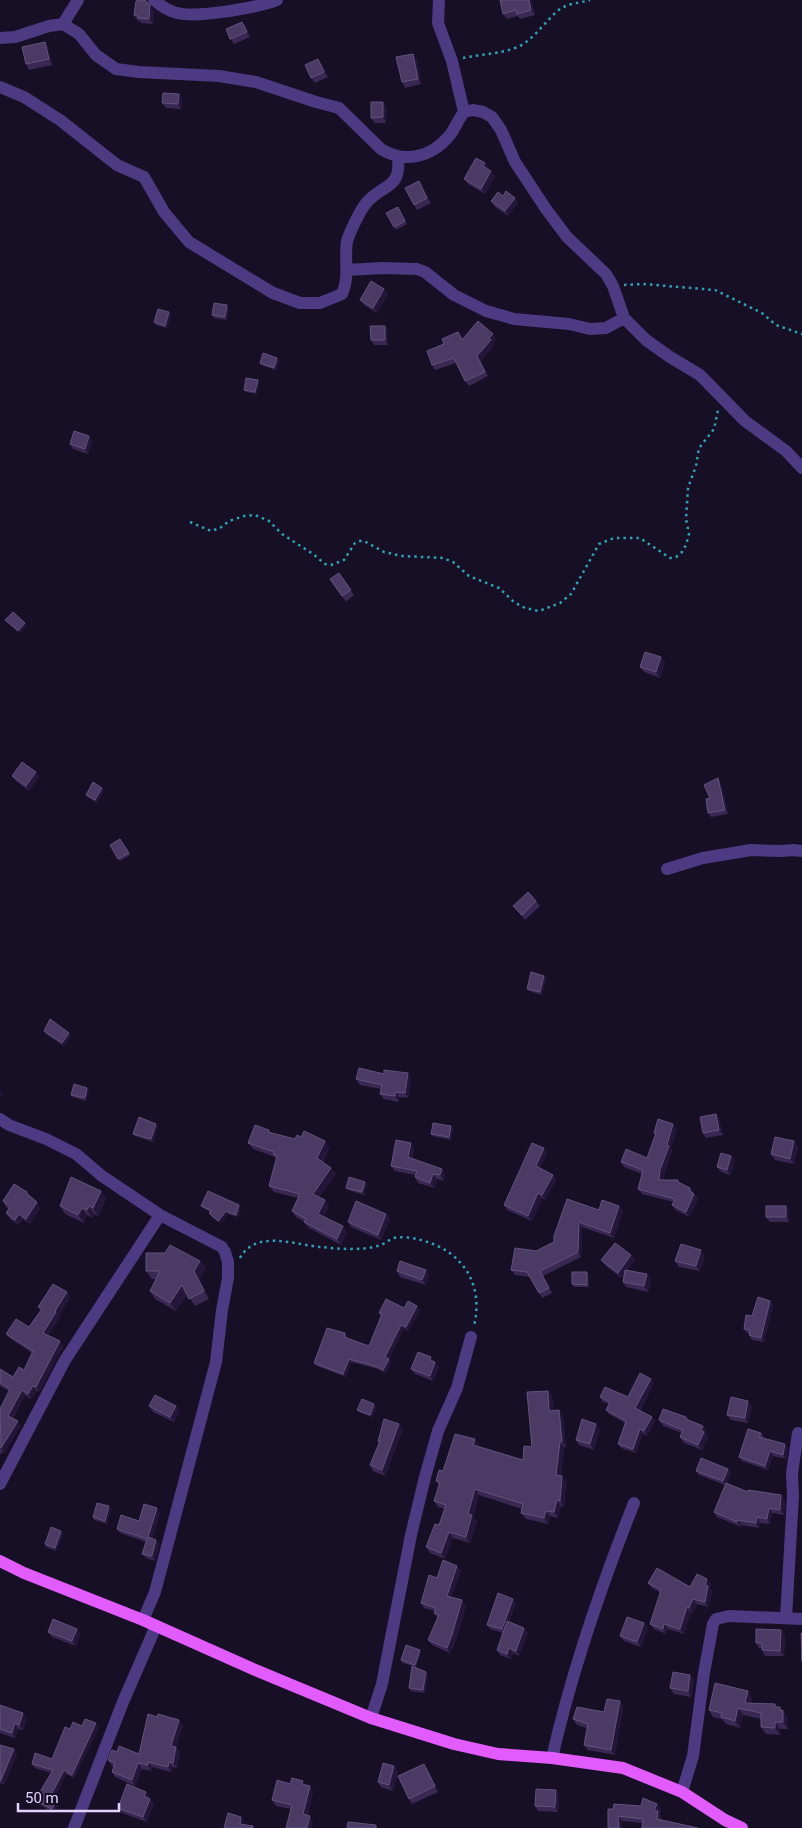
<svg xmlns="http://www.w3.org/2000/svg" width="802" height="1828" font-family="Roboto,sans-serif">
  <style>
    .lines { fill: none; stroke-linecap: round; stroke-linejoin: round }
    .path { stroke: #30a2b5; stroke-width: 2.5; stroke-dasharray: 2.5 4; stroke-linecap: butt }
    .minor { stroke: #4c3a83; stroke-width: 12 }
    .major { stroke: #e15bfd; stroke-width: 12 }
    .wall { fill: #392852 }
    .shaded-wall { fill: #241638 }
    .building { fill: #4b3a64; stroke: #62527c }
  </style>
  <rect width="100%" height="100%" fill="#170f25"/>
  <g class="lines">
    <path class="path" d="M 463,58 C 482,54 502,54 520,46 C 536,37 546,20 560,9 C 569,3 580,3 590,0
      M 624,285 L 643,284 L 715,290 L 762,313 L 776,325 L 802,334
      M 190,522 L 211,531 L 220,528 L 229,521 L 244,516 L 255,515 L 269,521 L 282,534 L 313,554 L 325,564 L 331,565 L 344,560 L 355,543 L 359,541 L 364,541 L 384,552 L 402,556 L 443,558 L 453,562 L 469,576 L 499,588 L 514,602 L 525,608 L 539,611 L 560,603 L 571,594 L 599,544 L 614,538 L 640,538 L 670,558 L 676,557 L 682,552 L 686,545 L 689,534 L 686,519 L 688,488 L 696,466 L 699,448 L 714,429 L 718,410
      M 240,1258 C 256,1229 295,1245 321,1247 C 340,1249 363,1251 381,1245 C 386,1243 390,1239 394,1238 C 403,1236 413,1238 421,1240 C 463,1251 484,1284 474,1326"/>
    <path class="minor" d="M 154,0 C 161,6 168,11 177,13 C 198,18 257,8 277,0
      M 439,0 L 438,23 L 452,61 L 464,112
      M 63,24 L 78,0
      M 0,38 L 15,37 L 49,26 L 63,24 L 79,34 L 96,55 L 116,69 L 139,72 L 219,76 L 256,82 L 316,102 L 339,108 L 381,149 C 405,164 432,157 450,135 C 455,128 458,120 464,112 L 473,110 L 483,112 L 492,117 L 501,130 L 515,162 L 546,209 L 567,237 L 606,274 L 613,286 L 624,318 L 646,340 L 670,357 L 700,375 L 745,421 L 786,451 L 802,468
      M 0,87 L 24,97 L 60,120 L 117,165 L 144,177 L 164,212 L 189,242 L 273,293 L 300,303 L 320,303 L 342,294 C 350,277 344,260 347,241 C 349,235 353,226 356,220 C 359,214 364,205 368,201 C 385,183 401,189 398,157
      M 347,270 L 382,268 L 417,269 L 425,272 L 454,295 L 486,311 L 514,319 L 569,324 L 590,329 L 606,328 L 624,318
      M 667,869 L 703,858 L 751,850 L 780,851 L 794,850 L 802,851
      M 0,1119 L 9,1125 L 46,1139 L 76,1154 L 102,1176 L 160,1215 L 222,1247 L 225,1252 L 228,1262 L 228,1278 L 222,1310 L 216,1362 L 155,1592 L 143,1620
      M 0,1484 L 65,1360 L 160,1215
      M 786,1618 L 793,1496 L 792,1473 L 798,1433
      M 371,1718 L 382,1684 L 411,1535 L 425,1477 L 438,1431 L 457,1388 L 471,1337
      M 552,1758 C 572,1670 601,1586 634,1503
      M 682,1792 L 693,1756 L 704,1673 L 713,1624 L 716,1619 L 729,1616 L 802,1619
      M 74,1828 L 123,1702 L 156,1626"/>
    <path class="major" d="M 0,1561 L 24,1573 L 143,1620 L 253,1669 L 371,1718 L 454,1744 L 498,1754 L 552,1758 L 623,1768 L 682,1792 L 725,1820 L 742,1828"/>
  </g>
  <path class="wall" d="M 500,0 L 531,0 L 535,15 L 520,19 L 518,16 L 507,19 L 503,14 Z
    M 154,11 L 153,24 L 141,23 L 140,21 L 138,21 L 134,15 Z
    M 242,22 L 246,27 L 250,37 L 234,44 L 230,39 Z
    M 45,42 L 48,48 L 52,65 L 29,70 L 26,64 Z
    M 413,54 L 417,59 L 421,84 L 405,88 L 402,82 Z
    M 322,64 L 328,77 L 315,83 L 311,78 Z
    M 179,94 L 182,99 L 181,109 L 166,108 L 162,103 Z
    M 387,107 L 386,123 L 375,123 L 371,118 Z
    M 489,168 L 488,169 L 495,176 L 485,194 L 468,184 L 464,179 Z
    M 419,181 L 422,187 L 431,203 L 417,210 L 414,205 Z
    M 503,196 L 515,198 L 518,203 L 508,216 L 494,206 L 491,201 Z
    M 399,210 L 407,224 L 396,230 L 394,227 Z
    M 384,289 L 388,294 L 377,313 L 364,305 L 360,300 Z
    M 229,308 L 227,320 L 214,318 L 212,315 Z
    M 171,315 L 167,328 L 156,325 L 154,322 Z
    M 388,331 L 388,345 L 374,345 L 371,340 Z
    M 458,332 L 463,339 L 496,339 L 493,343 L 494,345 L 481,361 L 488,376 L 469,386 L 465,381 L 456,363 L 435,370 L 432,365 L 444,344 Z
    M 277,358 L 279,361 L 276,370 L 261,365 L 260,363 Z
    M 258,380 L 259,383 L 257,394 L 246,392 L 244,390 Z
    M 89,436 L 92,441 L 88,454 L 73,449 L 70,444 Z
    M 339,573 L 354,595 L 346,602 L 330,579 Z
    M 661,657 L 665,662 L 660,678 L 644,672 L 640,667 Z
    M 36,772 L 39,777 L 29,791 L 16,781 L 12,776 Z
    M 718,778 L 721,783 L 728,814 L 711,817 L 708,813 L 710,798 Z
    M 102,788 L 104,790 L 97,803 L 88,797 L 86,795 Z
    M 120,839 L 130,855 L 120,861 L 110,845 Z
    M 536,901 L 540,906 L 525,920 L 513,906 Z
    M 544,976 L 546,979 L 542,995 L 529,991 L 527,989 Z
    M 44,1031 L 71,1035 L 64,1046 L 46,1034 Z
    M 384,1074 L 411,1079 L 408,1098 L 399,1097 L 399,1102 L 384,1099 L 380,1094 L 381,1089 L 360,1085 L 356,1079 Z
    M 87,1088 L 89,1090 L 86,1101 L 73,1097 L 71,1095 Z
    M 716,1114 L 719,1119 L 723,1135 L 706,1138 L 703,1133 Z
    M 673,1124 L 677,1129 L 671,1148 L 672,1151 L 664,1175 L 663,1180 L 681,1184 L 690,1188 L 698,1199 L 689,1217 L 676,1210 L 672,1205 L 674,1202 L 642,1194 L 638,1189 L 642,1174 L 624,1167 L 621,1162 L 647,1158 L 656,1135 L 654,1133 Z
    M 158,1126 L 153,1142 L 135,1136 L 133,1134 Z
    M 451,1126 L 453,1129 L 451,1140 L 433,1136 L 431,1134 Z
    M 269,1130 L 271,1133 L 295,1139 L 301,1137 L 325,1141 L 329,1148 L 323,1162 L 336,1174 L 319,1197 L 325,1200 L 329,1206 L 324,1216 L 347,1232 L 341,1245 L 309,1228 L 304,1222 L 305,1222 L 296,1217 L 292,1211 L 298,1198 L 274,1192 L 269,1186 L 276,1159 L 275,1157 L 253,1149 L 248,1143 Z
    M 794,1141 L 798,1147 L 794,1164 L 775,1160 L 771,1154 Z
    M 411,1143 L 414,1148 L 412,1159 L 445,1174 L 444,1181 L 437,1179 L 434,1188 L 418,1183 L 415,1177 L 415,1175 L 395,1171 L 391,1166 Z
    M 547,1153 L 540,1168 L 553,1175 L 556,1180 L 545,1200 L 542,1198 L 532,1221 L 507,1210 L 504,1205 Z
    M 731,1156 L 735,1161 L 730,1175 L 721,1172 L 717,1167 Z
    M 367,1184 L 364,1195 L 348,1190 L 346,1188 Z
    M 101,1191 L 106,1199 L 98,1216 L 94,1214 L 92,1218 L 87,1215 L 84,1223 L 65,1214 L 60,1206 Z
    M 27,1192 L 40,1208 L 30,1224 L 23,1219 L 19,1225 L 10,1219 L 6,1213 L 9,1209 L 6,1207 L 3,1201 Z
    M 239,1205 L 241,1208 L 238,1217 L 228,1214 L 220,1223 L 211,1216 L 209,1213 L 210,1212 L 203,1208 L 201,1206 Z
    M 619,1206 L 623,1211 L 614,1238 L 582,1227 L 581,1257 L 543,1276 L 552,1293 L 542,1298 L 530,1277 L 515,1275 L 511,1270 L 536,1251 L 554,1242 L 554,1236 L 599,1210 Z
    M 789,1211 L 789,1222 L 770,1222 L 766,1217 Z
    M 386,1214 L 390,1219 L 381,1240 L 351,1227 L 348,1222 Z
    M 631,1255 L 635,1260 L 627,1270 L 647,1274 L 651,1280 L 648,1292 L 626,1287 L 623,1282 L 624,1274 L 621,1278 L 605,1265 L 601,1260 Z
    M 705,1256 L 700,1271 L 679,1267 L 675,1261 Z
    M 200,1261 L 206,1269 L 199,1278 L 209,1299 L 195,1306 L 187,1294 L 176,1311 L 155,1299 L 150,1291 L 156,1279 L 152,1279 L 146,1271 Z
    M 397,1271 L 429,1275 L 426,1285 L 400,1277 Z
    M 589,1275 L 589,1287 L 574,1287 L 572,1284 Z
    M 67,1292 L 70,1297 L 59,1316 L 60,1317 L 48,1335 L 60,1341 L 63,1346 L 39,1392 L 37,1391 L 31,1399 L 25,1395 L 13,1418 L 21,1426 L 4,1453 L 2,1452 L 0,1455 L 0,1409 L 9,1391 L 0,1386 L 0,1369 L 13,1377 L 24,1370 L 32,1353 L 10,1338 L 6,1334 L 29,1327 L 41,1310 L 38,1307 Z
    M 770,1301 L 773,1305 L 764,1342 L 752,1340 L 749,1335 L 749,1333 L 747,1333 L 744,1329 L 752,1316 Z
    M 404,1308 L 420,1310 L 408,1331 L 404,1328 L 389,1359 L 391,1362 L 386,1373 L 378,1369 L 351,1362 L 346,1377 L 317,1366 L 314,1363 L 345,1333 L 347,1337 L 347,1338 L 369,1346 L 381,1316 L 379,1313 Z
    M 434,1361 L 439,1367 L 433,1381 L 415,1374 L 411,1369 Z
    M 654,1383 L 640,1410 L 652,1417 L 655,1421 L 647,1436 L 643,1433 L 636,1453 L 621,1448 L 618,1444 L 625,1423 L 609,1414 L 606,1410 L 609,1404 L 603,1402 L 600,1397 L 628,1397 Z
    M 548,1391 L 552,1396 L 553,1411 L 563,1416 L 566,1447 L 564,1447 L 561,1475 L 566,1481 L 564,1507 L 561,1506 L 558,1518 L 550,1516 L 548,1524 L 526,1519 L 521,1513 L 522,1509 L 479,1495 L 473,1516 L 477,1521 L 470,1543 L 453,1538 L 445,1559 L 430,1553 L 426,1547 L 439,1525 L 445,1509 L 438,1507 L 434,1501 L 439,1485 L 436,1481 L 443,1471 L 479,1444 L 478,1446 L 523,1460 L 532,1447 Z
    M 149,1406 L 176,1406 L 180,1411 L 174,1422 L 153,1412 Z
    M 752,1406 L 748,1423 L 731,1420 L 727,1415 Z
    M 376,1407 L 372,1417 L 359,1412 L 357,1410 Z
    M 687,1419 L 703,1426 L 706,1431 L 705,1434 L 708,1437 L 702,1450 L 684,1443 L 680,1437 L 682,1433 L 663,1426 L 659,1420 Z
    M 403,1429 L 385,1476 L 373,1471 L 370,1465 L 379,1443 L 378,1441 Z
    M 600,1429 L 594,1450 L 579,1445 L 576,1440 Z
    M 761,1433 L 764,1438 L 788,1448 L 786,1459 L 773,1456 L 768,1470 L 742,1461 L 739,1457 Z
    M 696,1471 L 731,1473 L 727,1483 L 748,1492 L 785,1501 L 784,1515 L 772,1513 L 770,1524 L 760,1523 L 759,1528 L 742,1525 L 741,1527 L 717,1517 L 714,1512 L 725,1485 L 699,1475 Z
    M 111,1509 L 107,1524 L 94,1520 L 93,1517 Z
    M 160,1513 L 152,1539 L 156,1540 L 159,1544 L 155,1561 L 146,1558 L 142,1554 L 146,1542 L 120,1533 L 117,1529 Z
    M 61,1531 L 63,1534 L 56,1551 L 46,1547 L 45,1544 Z
    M 457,1566 L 461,1571 L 451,1597 L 466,1605 L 456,1640 L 450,1653 L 432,1645 L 428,1640 L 437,1618 L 434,1613 L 435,1611 L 424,1608 L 421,1603 L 437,1578 Z
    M 707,1579 L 711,1584 L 709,1588 L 712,1591 L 708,1607 L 697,1604 L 693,1613 L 691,1612 L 684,1634 L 668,1629 L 666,1634 L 654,1629 L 650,1624 L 661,1593 L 652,1588 L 648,1583 L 690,1587 Z
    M 513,1599 L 516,1603 L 509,1622 L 524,1628 L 528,1633 L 519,1656 L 513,1653 L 511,1659 L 500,1655 L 497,1650 L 503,1633 L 490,1629 L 487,1625 Z
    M 644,1623 L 648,1628 L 641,1647 L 624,1641 L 620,1636 Z
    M 781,1630 L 785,1636 L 784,1656 L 765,1656 L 762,1650 L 762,1648 L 759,1648 L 756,1643 Z
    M 48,1632 L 81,1634 L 76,1646 L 52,1637 Z
    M 421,1652 L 416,1667 L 403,1663 L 401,1660 Z
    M 426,1672 L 428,1674 L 425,1693 L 411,1691 L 409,1688 Z
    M 690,1675 L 694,1680 L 691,1697 L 674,1694 L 670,1688 Z
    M 752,1698 L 751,1703 L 775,1704 L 777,1707 L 780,1707 L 788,1717 L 788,1729 L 780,1729 L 780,1735 L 766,1734 L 761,1727 L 761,1719 L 743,1715 L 740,1728 L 726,1724 L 722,1719 L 713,1717 L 709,1710 Z
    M 0,1705 L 27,1718 L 23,1730 L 18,1729 L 15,1738 L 0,1733 Z
    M 623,1706 L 615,1755 L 588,1750 L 584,1745 L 587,1728 L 577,1725 L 573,1719 L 604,1712 Z
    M 157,1717 L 179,1720 L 183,1725 L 176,1747 L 180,1752 L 177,1768 L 172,1767 L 171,1772 L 152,1767 L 151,1771 L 142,1769 L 135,1786 L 115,1777 L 112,1772 L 114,1767 L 112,1766 L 108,1760 L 117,1752 L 139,1754 Z
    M 82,1726 L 99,1727 L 74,1778 L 66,1774 L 55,1797 L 58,1798 L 60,1802 L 54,1813 L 38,1804 L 35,1800 L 51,1773 L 35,1768 L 32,1764 L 52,1759 L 70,1729 Z
    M 0,1745 L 14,1749 L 17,1754 L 4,1785 L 0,1783 Z
    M 427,1769 L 438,1792 L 412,1804 L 409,1799 Z
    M 398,1771 L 393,1791 L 381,1787 L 378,1782 Z
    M 290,1784 L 310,1786 L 313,1791 L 308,1815 L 313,1821 L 291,1809 L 276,1806 L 272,1800 Z
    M 559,1795 L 558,1812 L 538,1811 L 535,1806 Z
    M 150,1797 L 149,1798 L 154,1804 L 147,1822 L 122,1813 L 118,1808 Z
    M 657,1804 L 661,1809 L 659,1813 L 661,1816 L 661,1820 L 643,1823 L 622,1821 L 622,1828 L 608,1828 L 613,1809 Z"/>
  <path class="shaded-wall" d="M 529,0 L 531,0 L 535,15 L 531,10 Z
    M 150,5 L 154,11 L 153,24 L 149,19 Z
    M 242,22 L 246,27 L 250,37 L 247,32 Z
    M 45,42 L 48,48 L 52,65 L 49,59 Z
    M 413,54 L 417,59 L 421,84 L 418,79 Z
    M 318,59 L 322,64 L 328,77 L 324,72 Z
    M 179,94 L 182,99 L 181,109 L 178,104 Z
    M 383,102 L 387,107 L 386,123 L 383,117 Z
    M 485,163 L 489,168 L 487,171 L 483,166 Z
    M 491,171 L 495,176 L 485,194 L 481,189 Z
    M 419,181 L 422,187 L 431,203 L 427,198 Z
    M 515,198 L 518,203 L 508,216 L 505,211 Z
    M 384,289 L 388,294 L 377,313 L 373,308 Z
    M 227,305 L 229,308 L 227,320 L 225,317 Z
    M 169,312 L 171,315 L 167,328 L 165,326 Z
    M 385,326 L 388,331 L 388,345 L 385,340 Z
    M 493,334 L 496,339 L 493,343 L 494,345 L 481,361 L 488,376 L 485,372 L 477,356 Z
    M 277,358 L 279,361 L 276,370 L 274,368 Z
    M 258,380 L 259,383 L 257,394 L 255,392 Z
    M 89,436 L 92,441 L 88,454 L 85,449 Z
    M 25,623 L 27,626 L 19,634 L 18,631 Z
    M 661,657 L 665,662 L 660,678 L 656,672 Z
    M 36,772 L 39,777 L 29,791 L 26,786 Z
    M 718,778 L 721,783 L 728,814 L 725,810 Z
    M 102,788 L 104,790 L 97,803 L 95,800 Z
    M 544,976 L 546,979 L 542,995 L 540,992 Z
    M 69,1033 L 71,1035 L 64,1046 L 62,1043 Z
    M 408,1073 L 411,1079 L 408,1098 L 405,1093 Z
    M 87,1088 L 89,1090 L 86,1101 L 85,1098 Z
    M 1,1090 L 3,1093 L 0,1098 L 0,1092 Z
    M 396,1092 L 399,1097 L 399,1102 L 395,1096 Z
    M 716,1114 L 719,1119 L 723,1135 L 719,1130 Z
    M 156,1124 L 158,1126 L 153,1142 L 151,1139 Z
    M 673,1124 L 677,1129 L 671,1148 L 672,1151 L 664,1175 L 662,1185 L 659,1180 L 660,1170 Z
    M 451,1126 L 453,1129 L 451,1140 L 449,1137 Z
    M 325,1141 L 329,1148 L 321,1164 L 317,1158 Z
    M 794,1141 L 798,1147 L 794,1164 L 790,1159 Z
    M 411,1143 L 414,1148 L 412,1163 L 408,1157 Z
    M 544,1148 L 547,1153 L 539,1171 L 536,1166 Z
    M 731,1156 L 735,1161 L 730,1175 L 727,1170 Z
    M 331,1168 L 336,1174 L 317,1200 L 313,1194 Z
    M 442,1169 L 445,1174 L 444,1181 L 440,1175 Z
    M 433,1174 L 437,1179 L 434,1188 L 430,1183 Z
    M 553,1175 L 556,1180 L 545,1200 L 542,1195 Z
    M 365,1182 L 367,1184 L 364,1195 L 362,1192 Z
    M 101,1191 L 106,1199 L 98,1216 L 93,1208 Z
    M 538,1193 L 542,1198 L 532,1221 L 528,1216 Z
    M 694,1194 L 698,1199 L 689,1217 L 686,1212 Z
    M 325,1200 L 329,1206 L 322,1220 L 318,1214 Z
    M 37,1202 L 40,1208 L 30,1224 L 26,1219 Z
    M 239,1205 L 241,1208 L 238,1217 L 236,1215 Z
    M 89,1206 L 94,1214 L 92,1218 L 87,1210 Z
    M 619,1206 L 623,1211 L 614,1238 L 610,1233 Z
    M 786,1206 L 789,1211 L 789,1222 L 786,1217 Z
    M 82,1208 L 87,1215 L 84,1223 L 78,1215 Z
    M 226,1211 L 228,1214 L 220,1223 L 218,1221 Z
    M 19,1214 L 23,1219 L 19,1225 L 15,1220 Z
    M 386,1214 L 390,1219 L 381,1240 L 378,1235 Z
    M 579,1222 L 582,1227 L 581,1257 L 578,1252 Z
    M 343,1226 L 347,1232 L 341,1245 L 337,1239 Z
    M 701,1250 L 705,1256 L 700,1271 L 696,1266 Z
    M 631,1255 L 635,1260 L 621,1278 L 618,1273 Z
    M 200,1261 L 206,1269 L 199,1278 L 209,1299 L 204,1291 L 194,1271 Z
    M 426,1270 L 429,1275 L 426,1285 L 422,1280 Z
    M 587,1272 L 589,1275 L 589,1287 L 587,1285 Z
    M 647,1274 L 651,1280 L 648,1292 L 644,1286 Z
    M 182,1285 L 187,1293 L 176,1311 L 170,1303 Z
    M 67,1292 L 70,1297 L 59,1316 L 60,1317 L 46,1338 L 43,1333 Z
    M 770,1301 L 773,1305 L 764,1342 L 761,1338 Z
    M 417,1306 L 420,1310 L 408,1331 L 406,1327 Z
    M 401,1325 L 404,1328 L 389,1359 L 391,1362 L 386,1373 L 383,1370 L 385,1357 Z
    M 60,1341 L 63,1346 L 39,1392 L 36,1387 Z
    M 349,1359 L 351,1362 L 346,1377 L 343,1374 Z
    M 435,1362 L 439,1367 L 433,1381 L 430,1376 Z
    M 651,1379 L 654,1383 L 638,1412 L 635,1408 Z
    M 33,1386 L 37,1391 L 31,1399 L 28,1394 Z
    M 22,1390 L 25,1395 L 11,1420 L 8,1416 Z
    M 548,1391 L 552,1396 L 553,1417 L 549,1411 Z
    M 748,1401 L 752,1406 L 748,1423 L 745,1418 Z
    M 374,1404 L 376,1407 L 372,1417 L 370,1415 Z
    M 176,1406 L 180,1411 L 174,1422 L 170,1417 Z
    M 559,1410 L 563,1416 L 566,1447 L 562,1441 Z
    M 652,1417 L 655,1421 L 647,1436 L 644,1431 Z
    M 18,1421 L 21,1426 L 4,1453 L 1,1448 Z
    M 399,1424 L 403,1429 L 385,1476 L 382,1470 Z
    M 596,1424 L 600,1429 L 594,1450 L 590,1444 Z
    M 703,1426 L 706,1431 L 705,1434 L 708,1437 L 702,1450 L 698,1445 L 701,1430 Z
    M 640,1429 L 643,1433 L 636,1453 L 633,1449 Z
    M 475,1439 L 479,1444 L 477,1450 L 473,1445 Z
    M 560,1442 L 564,1447 L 560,1481 L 556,1475 Z
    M 785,1444 L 788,1448 L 786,1459 L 783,1455 Z
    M 770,1451 L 773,1456 L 768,1470 L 765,1466 Z
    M 728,1469 L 731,1473 L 726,1486 L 723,1481 Z
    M 562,1476 L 566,1481 L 564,1507 L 560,1501 Z
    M 475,1489 L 479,1495 L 473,1516 L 477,1521 L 470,1543 L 466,1537 L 468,1514 Z
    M 781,1495 L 785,1501 L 784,1515 L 780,1510 Z
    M 557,1500 L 561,1506 L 558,1518 L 554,1512 Z
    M 109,1506 L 111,1509 L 107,1524 L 105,1521 Z
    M 157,1508 L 160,1513 L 152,1542 L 148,1537 Z
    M 769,1508 L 772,1513 L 770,1524 L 767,1519 Z
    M 546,1511 L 550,1516 L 548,1524 L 544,1518 Z
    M 757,1517 L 760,1523 L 759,1528 L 756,1523 Z
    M 738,1520 L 742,1525 L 741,1527 L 737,1522 Z
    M 61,1531 L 63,1534 L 56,1551 L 55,1548 Z
    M 449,1532 L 453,1538 L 445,1559 L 441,1553 Z
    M 156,1540 L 159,1544 L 155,1561 L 152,1556 Z
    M 457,1566 L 461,1571 L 450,1601 L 447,1596 Z
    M 707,1579 L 711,1584 L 709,1588 L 712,1591 L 708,1607 L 705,1602 L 705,1585 Z
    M 513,1599 L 516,1603 L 505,1633 L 502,1629 Z
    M 693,1599 L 697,1604 L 693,1613 L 689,1608 Z
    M 462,1600 L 466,1605 L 456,1640 L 450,1653 L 447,1648 Z
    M 687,1607 L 691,1612 L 684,1634 L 680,1629 Z
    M 644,1623 L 648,1628 L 641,1647 L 637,1642 Z
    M 664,1624 L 668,1629 L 666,1634 L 663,1629 Z
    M 524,1628 L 528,1633 L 519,1656 L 516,1651 Z
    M 77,1629 L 81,1634 L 76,1646 L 72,1641 Z
    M 781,1630 L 785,1636 L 784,1656 L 780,1651 Z
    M 509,1648 L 513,1653 L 511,1659 L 507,1654 Z
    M 420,1650 L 421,1652 L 416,1667 L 415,1665 Z
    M 426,1672 L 428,1674 L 425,1693 L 423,1690 Z
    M 690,1675 L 694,1680 L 691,1697 L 688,1691 Z
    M 748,1691 L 752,1698 L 750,1710 L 745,1703 Z
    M 620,1701 L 623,1706 L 615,1755 L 611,1750 Z
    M 780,1707 L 788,1717 L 788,1729 L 783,1722 Z
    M 738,1708 L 743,1715 L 740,1728 L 735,1721 Z
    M 23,1713 L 27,1718 L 23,1730 L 19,1725 Z
    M 179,1720 L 183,1725 L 175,1751 L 171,1746 Z
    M 775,1722 L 780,1729 L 780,1735 L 775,1728 Z
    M 15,1723 L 18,1729 L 15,1738 L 12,1733 Z
    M 96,1723 L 99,1727 L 74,1778 L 72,1775 Z
    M 176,1747 L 180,1752 L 177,1768 L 173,1763 Z
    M 14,1749 L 17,1754 L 4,1785 L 1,1780 Z
    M 148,1762 L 152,1767 L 151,1771 L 148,1765 Z
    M 169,1762 L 172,1767 L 171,1772 L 168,1767 Z
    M 138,1763 L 142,1769 L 135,1786 L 132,1780 Z
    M 394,1766 L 398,1771 L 393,1791 L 389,1785 Z
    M 64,1770 L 66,1774 L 54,1799 L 51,1795 Z
    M 310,1786 L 313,1791 L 307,1820 L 303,1814 Z
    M 556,1790 L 559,1795 L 558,1812 L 555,1807 Z
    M 146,1792 L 150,1797 L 148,1802 L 144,1796 Z
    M 58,1798 L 60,1802 L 54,1813 L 52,1809 Z
    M 150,1799 L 154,1804 L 147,1822 L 143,1817 Z
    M 657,1804 L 661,1809 L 659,1813 L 661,1816 L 660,1824 L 657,1819 L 654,1811 Z
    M 310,1816 L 313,1821 L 312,1828 L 307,1828 Z
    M 618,1816 L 622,1821 L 622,1828 L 619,1828 Z
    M 241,1817 L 244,1821 L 242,1827 L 240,1824 Z"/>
  <path class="building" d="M 140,0 L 145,0 L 150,5 L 149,19 L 138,18 L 138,16 L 134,15 L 136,1 Z
    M 500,0 L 529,0 L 531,10 L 517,14 L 516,10 L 503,14 Z
    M 242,22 L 247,32 L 230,39 L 226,29 Z
    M 45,42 L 49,59 L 26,64 L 22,47 Z
    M 413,54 L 418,79 L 402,82 L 396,57 Z
    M 318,59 L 324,72 L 311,78 L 305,65 Z
    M 163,93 L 179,94 L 178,104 L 162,103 Z
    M 371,102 L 383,102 L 383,117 L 371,118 Z
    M 476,158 L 485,163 L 483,166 L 491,171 L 481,189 L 464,179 Z
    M 419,181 L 427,198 L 414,205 L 405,188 Z
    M 506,191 L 515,198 L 505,211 L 491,201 L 498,192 L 503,196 Z
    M 398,207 L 405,221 L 394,227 L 386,213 Z
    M 371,281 L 384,289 L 373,308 L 360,300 Z
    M 214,303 L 227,305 L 225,317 L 212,315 Z
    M 158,309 L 169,312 L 165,326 L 154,322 Z
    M 478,321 L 493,334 L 489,338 L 491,340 L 477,356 L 485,372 L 465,381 L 454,358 L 432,365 L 427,351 L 444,344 L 442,339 L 458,332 L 462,340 Z
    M 370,326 L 385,326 L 385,340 L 371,340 Z
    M 263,353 L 277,358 L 274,368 L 260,363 Z
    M 246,378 L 258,380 L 255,392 L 244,390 Z
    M 74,431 L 89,436 L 85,449 L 70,444 Z
    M 339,573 L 351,590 L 342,596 L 330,579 Z
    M 13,612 L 25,623 L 18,631 L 5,620 Z
    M 645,652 L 661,657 L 656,672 L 640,667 Z
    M 22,762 L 36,772 L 26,786 L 12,776 Z
    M 718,778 L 725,810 L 708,813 L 706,799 L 710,798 L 704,785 Z
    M 93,782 L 102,788 L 95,800 L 86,795 Z
    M 120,839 L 129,853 L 118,859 L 110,845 Z
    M 528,892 L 536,901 L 522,915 L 513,906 Z
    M 531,972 L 544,976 L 540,992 L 527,989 Z
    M 50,1019 L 69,1033 L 62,1043 L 44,1031 Z
    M 359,1068 L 384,1074 L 384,1070 L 408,1073 L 405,1093 L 396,1092 L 395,1096 L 380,1094 L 382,1085 L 356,1079 Z
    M 74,1084 L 87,1088 L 85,1098 L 71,1095 Z
    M 716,1114 L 719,1130 L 703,1133 L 700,1117 Z
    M 139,1117 L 156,1124 L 151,1139 L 133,1134 Z
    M 658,1119 L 673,1124 L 667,1145 L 669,1146 L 660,1170 L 659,1180 L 678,1180 L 678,1182 L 690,1188 L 689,1191 L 694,1194 L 686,1212 L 672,1205 L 675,1199 L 638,1189 L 643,1170 L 621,1162 L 626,1149 L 647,1158 L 656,1133 L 654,1133 Z
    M 433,1123 L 451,1126 L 449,1137 L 431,1134 Z
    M 255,1125 L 269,1130 L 268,1132 L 295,1139 L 297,1135 L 301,1137 L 304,1131 L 325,1141 L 317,1158 L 331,1168 L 313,1194 L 325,1200 L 318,1214 L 343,1226 L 337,1239 L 304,1222 L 306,1219 L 292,1211 L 300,1194 L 269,1186 L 277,1156 L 274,1155 L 274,1152 L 248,1143 Z
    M 775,1137 L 794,1141 L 790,1159 L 771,1154 Z
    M 396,1140 L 411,1143 L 408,1157 L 442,1169 L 440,1175 L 433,1174 L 430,1183 L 415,1177 L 417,1171 L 391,1166 Z
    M 532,1143 L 544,1148 L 536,1166 L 553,1175 L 542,1195 L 538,1193 L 528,1216 L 504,1205 Z
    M 721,1153 L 731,1156 L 727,1170 L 717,1167 Z
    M 71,1177 L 101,1191 L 93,1208 L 89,1206 L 87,1210 L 82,1208 L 78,1215 L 60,1206 Z
    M 349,1177 L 365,1182 L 362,1192 L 346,1188 Z
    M 14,1184 L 27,1192 L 26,1193 L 37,1202 L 26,1219 L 19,1214 L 15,1220 L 6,1213 L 10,1207 L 3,1201 Z
    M 208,1191 L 239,1205 L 236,1215 L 226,1211 L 218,1221 L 209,1213 L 212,1211 L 201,1206 Z
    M 567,1199 L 599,1210 L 602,1200 L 619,1206 L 610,1233 L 579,1222 L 578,1252 L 540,1271 L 549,1288 L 539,1293 L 527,1272 L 511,1270 L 515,1248 L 536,1251 L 554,1242 L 554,1236 Z
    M 356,1201 L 386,1214 L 378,1235 L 348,1222 Z
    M 766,1206 L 786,1206 L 786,1217 L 766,1217 Z
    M 615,1243 L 631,1255 L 618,1273 L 601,1260 Z
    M 681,1244 L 701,1250 L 696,1266 L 675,1261 Z
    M 170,1245 L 200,1261 L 194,1271 L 204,1291 L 189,1299 L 182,1285 L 170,1303 L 150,1291 L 160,1271 L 146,1271 L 146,1253 L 165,1253 Z
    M 400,1261 L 426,1270 L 422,1280 L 397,1271 Z
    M 625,1270 L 647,1274 L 644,1286 L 623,1282 Z
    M 572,1272 L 587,1272 L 587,1285 L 572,1284 Z
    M 53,1284 L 67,1292 L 55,1311 L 56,1312 L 43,1333 L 60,1341 L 36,1387 L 33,1386 L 28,1394 L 22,1390 L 8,1416 L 18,1421 L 1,1448 L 0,1409 L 10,1389 L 0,1383 L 0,1369 L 13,1377 L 19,1367 L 24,1370 L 33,1351 L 6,1334 L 16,1319 L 29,1327 L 42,1309 L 38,1307 Z
    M 758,1297 L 770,1301 L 761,1338 L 749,1335 L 750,1330 L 744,1329 L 746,1315 L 752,1316 Z
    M 386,1299 L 404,1308 L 408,1301 L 417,1306 L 406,1327 L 401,1325 L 385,1357 L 389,1359 L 383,1370 L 375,1366 L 349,1359 L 343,1374 L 314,1363 L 327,1328 L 345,1333 L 344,1337 L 369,1346 L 382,1314 L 379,1313 Z
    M 418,1352 L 431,1357 L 430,1360 L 435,1362 L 430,1376 L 411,1369 Z
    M 640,1373 L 651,1379 L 635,1408 L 652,1417 L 644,1431 L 640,1429 L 633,1449 L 618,1444 L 626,1421 L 606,1410 L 610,1402 L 600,1397 L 605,1387 L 628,1397 Z
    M 548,1391 L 549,1411 L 559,1410 L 562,1441 L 560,1442 L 556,1475 L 562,1476 L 560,1501 L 557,1500 L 554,1512 L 546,1511 L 544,1518 L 521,1513 L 523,1504 L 475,1489 L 468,1514 L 472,1515 L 466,1537 L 449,1532 L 441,1553 L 426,1547 L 435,1524 L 439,1525 L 446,1505 L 434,1501 L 440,1482 L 436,1481 L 439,1470 L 443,1471 L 455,1434 L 475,1439 L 473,1445 L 523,1460 L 524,1446 L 532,1447 L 527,1392 Z
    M 155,1395 L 176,1406 L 170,1417 L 149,1406 Z
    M 731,1397 L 748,1401 L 745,1418 L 727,1415 Z
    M 362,1399 L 374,1404 L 370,1415 L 357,1410 Z
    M 663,1409 L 686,1417 L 686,1419 L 703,1426 L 701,1430 L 704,1432 L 698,1445 L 680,1437 L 683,1430 L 659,1420 Z
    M 384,1419 L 399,1424 L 382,1470 L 370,1465 L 380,1441 L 378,1441 Z
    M 582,1419 L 596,1424 L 590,1444 L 576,1440 Z
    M 748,1429 L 761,1433 L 759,1437 L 785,1444 L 783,1455 L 770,1451 L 765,1466 L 739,1457 Z
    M 701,1458 L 728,1469 L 723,1481 L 696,1471 Z
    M 726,1483 L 748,1492 L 748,1490 L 781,1495 L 780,1510 L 769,1508 L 767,1519 L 757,1517 L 756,1523 L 738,1520 L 737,1522 L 714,1512 Z
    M 97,1503 L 109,1506 L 105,1521 L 93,1517 Z
    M 144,1504 L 157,1508 L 148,1537 L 156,1540 L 152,1556 L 142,1554 L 147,1539 L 117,1529 L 121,1515 L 139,1521 Z
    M 51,1527 L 61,1531 L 55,1548 L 45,1544 Z
    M 443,1560 L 457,1566 L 447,1596 L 462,1600 L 452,1635 L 447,1648 L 428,1640 L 439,1615 L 434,1613 L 436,1608 L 421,1603 L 429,1575 L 437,1578 Z
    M 657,1568 L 690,1587 L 697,1574 L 707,1579 L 705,1585 L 708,1586 L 705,1602 L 693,1599 L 689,1608 L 687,1607 L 680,1629 L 664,1624 L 663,1629 L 650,1624 L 661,1590 L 648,1583 Z
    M 498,1593 L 513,1599 L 502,1629 L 487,1625 Z
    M 627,1617 L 644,1623 L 637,1642 L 620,1636 Z
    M 53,1619 L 77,1629 L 72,1641 L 48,1632 Z
    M 507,1621 L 524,1628 L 516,1651 L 509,1648 L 507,1654 L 497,1650 Z
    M 756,1629 L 781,1630 L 780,1651 L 762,1650 L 762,1643 L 756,1643 Z
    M 801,1633 L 802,1633 L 802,1662 Z
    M 406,1645 L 420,1650 L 415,1665 L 401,1660 Z
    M 412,1666 L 426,1672 L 423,1690 L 409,1688 Z
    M 673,1672 L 690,1675 L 688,1691 L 670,1688 Z
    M 715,1683 L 748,1691 L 745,1703 L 775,1704 L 775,1707 L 780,1707 L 780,1711 L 783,1710 L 783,1722 L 775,1722 L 775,1728 L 761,1727 L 761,1713 L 738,1708 L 735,1721 L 721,1717 L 722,1713 L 709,1710 Z
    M 607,1699 L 620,1701 L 611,1750 L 584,1745 L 588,1724 L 573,1719 L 577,1707 L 604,1712 Z
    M 0,1705 L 23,1713 L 19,1725 L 15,1723 L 12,1733 L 0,1729 Z
    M 148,1714 L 157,1717 L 158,1714 L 179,1720 L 171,1746 L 176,1747 L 173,1763 L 169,1762 L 168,1767 L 148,1762 L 148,1765 L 138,1763 L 132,1780 L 112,1772 L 115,1763 L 108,1760 L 112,1750 L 117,1752 L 119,1746 L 139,1754 Z
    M 85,1719 L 96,1723 L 72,1775 L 64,1770 L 51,1795 L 58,1798 L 52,1809 L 35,1800 L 53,1770 L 32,1764 L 35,1753 L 52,1759 L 65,1727 L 70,1729 L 73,1722 L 82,1726 Z
    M 0,1745 L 14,1749 L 1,1780 L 0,1780 Z
    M 383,1763 L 394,1766 L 389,1785 L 378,1782 Z
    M 424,1764 L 435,1786 L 409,1799 L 398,1776 Z
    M 292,1778 L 303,1781 L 302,1784 L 310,1786 L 303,1814 L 310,1816 L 307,1828 L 286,1828 L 292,1805 L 272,1800 L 277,1780 L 290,1784 Z
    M 127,1784 L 146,1792 L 144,1796 L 150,1799 L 143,1817 L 118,1808 Z
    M 536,1789 L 556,1790 L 555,1807 L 535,1806 Z
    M 643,1798 L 657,1804 L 654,1811 L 658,1811 L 657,1819 L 698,1828 L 642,1828 L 643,1819 L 618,1816 L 619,1828 L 608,1828 L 608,1809 L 613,1809 L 614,1804 L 641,1806 Z
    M 228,1813 L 241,1817 L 240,1824 L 253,1826 L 253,1828 L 224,1828 Z
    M 348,1822 L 376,1825 L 376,1828 L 347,1828 Z"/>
  <path d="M18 1803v8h101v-8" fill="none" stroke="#e1d3fe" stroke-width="2.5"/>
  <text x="25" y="1803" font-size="15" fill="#e1d3fe" stroke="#170f25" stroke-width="4" paint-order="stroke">50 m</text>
</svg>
